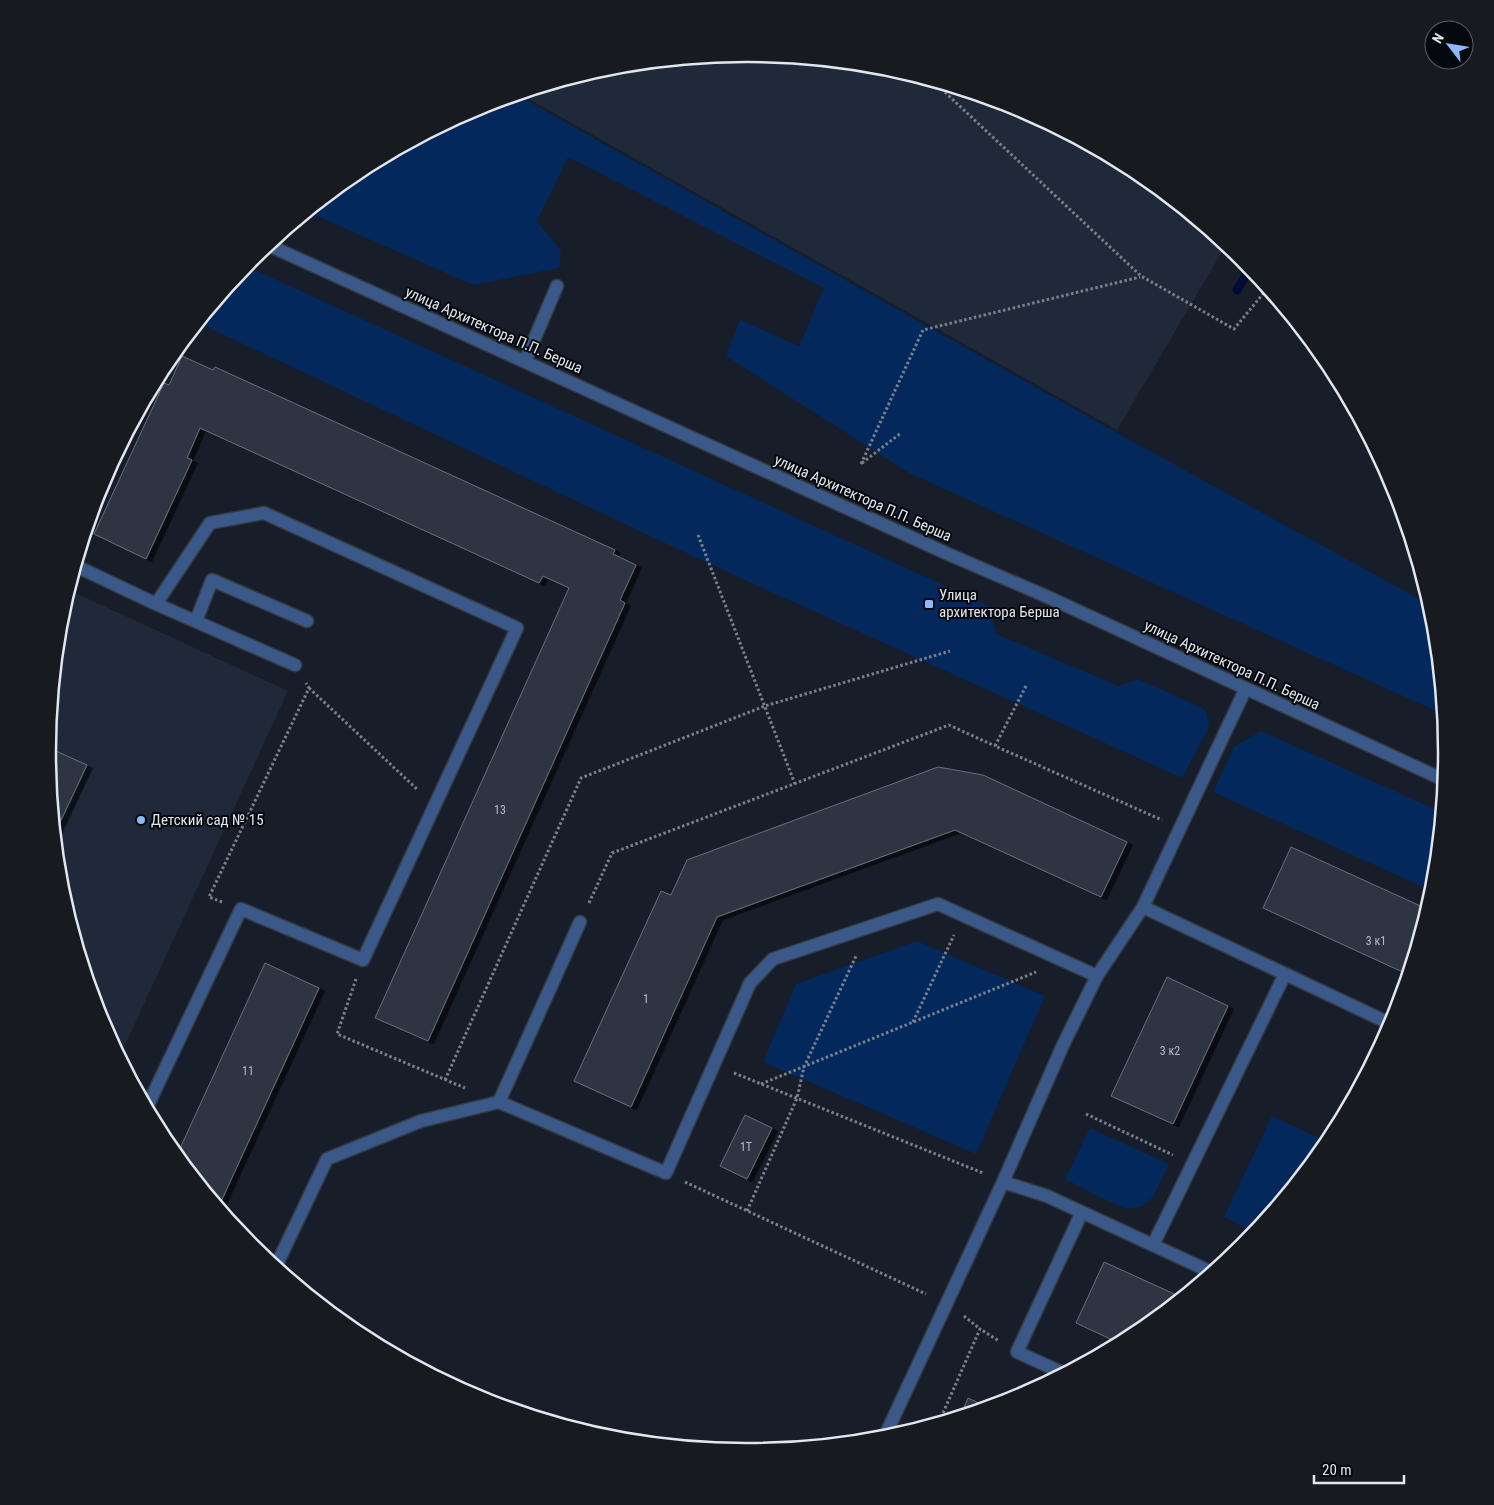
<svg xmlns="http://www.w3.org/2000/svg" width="1494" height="1505" font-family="'Roboto Condensed',sans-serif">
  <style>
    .built { fill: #1f2939 }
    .green { fill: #03285c }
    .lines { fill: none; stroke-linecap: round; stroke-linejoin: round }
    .stream { stroke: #000c30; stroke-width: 9 }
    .building { fill: #2e3642; stroke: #666f7c; filter: url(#shadow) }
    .service-casing { stroke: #333a45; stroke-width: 15 }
    .tertiary-casing { stroke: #333a45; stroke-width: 15 }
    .path { stroke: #7b818a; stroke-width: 3; stroke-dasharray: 2.5 2.5; stroke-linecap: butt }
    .service { stroke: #3a5988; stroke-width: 12 }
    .tertiary { stroke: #3a5988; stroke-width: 12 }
    .poi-dot { fill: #8db9fc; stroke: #05080c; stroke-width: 2 }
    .labels { text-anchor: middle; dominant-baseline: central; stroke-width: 4; stroke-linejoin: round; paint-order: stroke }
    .number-label { font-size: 12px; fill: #b5bbc4 }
    .street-label { font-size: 15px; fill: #e2e7ef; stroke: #05080c }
    .poi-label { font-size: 15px; fill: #e2e7ef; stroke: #05080c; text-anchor: start }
    .rim { fill: none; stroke: #e2e7ef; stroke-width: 2.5 }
  </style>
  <defs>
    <filter id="shadow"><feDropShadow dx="5.5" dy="3" stdDeviation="0" flood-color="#0009"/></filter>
  </defs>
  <rect width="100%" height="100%" fill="#171e29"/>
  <path class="built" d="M 747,53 L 884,67 L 1015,106 L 1136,171 L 1226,245 L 1117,430 L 520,94 L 611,66 Z
    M 69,590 L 288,691 L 120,1056 L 101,1020 L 61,889 L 48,752 L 61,616 Z"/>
  <path class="green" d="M 517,95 L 1126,438 L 1430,605 L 1433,616 L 1443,714 L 909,473 L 726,356 L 740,320 L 799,346 L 824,288 L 568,157 L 537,221 L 561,251 L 559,268 L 473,285 L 308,212 L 359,171 L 480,106 Z
    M 246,266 L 989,606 L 996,634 L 1118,686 L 1138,679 L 1202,708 L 1207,713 L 1209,727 L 1182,778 L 701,560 L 199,323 Z
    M 1261,731 L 1441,812 L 1432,891 L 1213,792 L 1234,747 Z
    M 917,941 L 1045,996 L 976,1154 L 763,1062 L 796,984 Z
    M 1272,1116 L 1328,1142 L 1254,1232 L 1224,1217 Z
    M 1090,1128 L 1169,1164 L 1153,1197 L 1142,1206 L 1127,1209 L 1104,1199 L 1065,1179 Z"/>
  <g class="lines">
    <path class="stream" d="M 1237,290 L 1250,268"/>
  </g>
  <path class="building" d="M 182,356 L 213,370 L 215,367 L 615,550 L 613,554 L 636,565 L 620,600 L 625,603 L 428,1041 L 375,1018 L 569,588 L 543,576 L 539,583 L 200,428 L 187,458 L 192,460 L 146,559 L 94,534 L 164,383 L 169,385 Z
    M 56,751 L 87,765 L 55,833 L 49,766 Z
    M 938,767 L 983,775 L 1127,842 L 1101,897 L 955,830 L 717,917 L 631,1107 L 574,1081 L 661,891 L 671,895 L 687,860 Z
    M 1291,847 L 1427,909 L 1407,974 L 1263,908 Z
    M 265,963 L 319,988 L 219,1206 L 177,1155 Z
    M 1167,977 L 1228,1006 L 1173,1124 L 1111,1096 Z
    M 745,1115 L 772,1128 L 747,1179 L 720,1166 Z
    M 1104,1262 L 1181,1297 L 1135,1334 L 1119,1343 L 1076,1323 Z
    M 968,1398 L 987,1407 L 961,1415 Z"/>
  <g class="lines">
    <g class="service-casing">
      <path id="service" d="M 525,361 L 557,286
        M 76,566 L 156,604 L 210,523 L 264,513 L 517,628 L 363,960 L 241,909 L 147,1107
        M 156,604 L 295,665
        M 196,621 L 212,580 L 307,621
        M 1143,907 L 1391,1024
        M 499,1102 L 580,922
        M 1003,1182 L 1047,1196 L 1211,1272
        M 1153,1245 L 1285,974
        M 276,1266 L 327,1159 L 421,1121 L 499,1102 L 666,1173 L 750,983 L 773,959 L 938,904 L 1097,976
        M 1063,1373 L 1017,1352 L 1082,1212
        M 884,1438 L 1003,1182 L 1063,1045 L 1097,976 L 1143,907 L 1245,690"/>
    </g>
    <g class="tertiary-casing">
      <path id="tertiary" d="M 268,245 L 948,554 L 1050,598 L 1444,780"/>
    </g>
    <path class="path" d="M 934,82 L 1141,276 L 1234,329 L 1267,289
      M 862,463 L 901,433
      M 861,464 L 923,330 L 1140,277
      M 698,535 L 795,784
      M 1026,686 L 995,746 L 1162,820
      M 309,688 L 418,790
      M 222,902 L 209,897 L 309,688 L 306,683
      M 589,903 L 612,853 L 949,725 L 995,746
      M 356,979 L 337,1034 L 465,1088
      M 913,1022 L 954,935
      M 734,1073 L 983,1173
      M 445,1080 L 581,778 L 765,706 L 950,651
      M 761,1084 L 1036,972
      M 1086,1114 L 1173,1155
      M 685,1182 L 926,1294
      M 747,1211 L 797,1098 L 804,1067 L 857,954
      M 964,1316 L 980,1329
      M 939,1422 L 980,1329 L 999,1341"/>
    <use href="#service" class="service"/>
    <use href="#tertiary" class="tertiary"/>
  </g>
  <g class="poi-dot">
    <rect x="924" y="599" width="10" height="10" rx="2.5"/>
    <circle cx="141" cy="820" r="5"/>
  </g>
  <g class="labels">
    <g class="number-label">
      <text x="500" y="810">13</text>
      <text x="1376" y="941">3 к1</text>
      <text x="646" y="999">1</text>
      <text x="1170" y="1051">3 к2</text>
      <text x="248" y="1071">11</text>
      <text x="746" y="1147">1Т</text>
    </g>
    <g class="street-label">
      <text transform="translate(494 330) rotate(24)">улица Архитектора П.П. Берша</text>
      <text transform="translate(863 498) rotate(24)">улица Архитектора П.П. Берша</text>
      <text transform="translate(1232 665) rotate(25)">улица Архитектора П.П. Берша</text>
    </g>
    <g class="poi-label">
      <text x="939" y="595">Улица<tspan x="939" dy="17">архитектора Берша</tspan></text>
      <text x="151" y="820">Детский сад № 15</text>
    </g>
  </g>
  <path d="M0 0H1494V1505H0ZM746 62H748A690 690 0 0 1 1438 752V753A690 690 0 0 1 748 1443H746A690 690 0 0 1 56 753V752A690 690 0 0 1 746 62Z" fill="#171a1e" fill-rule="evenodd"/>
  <path class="rim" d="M746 62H748A690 690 0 0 1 1438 752V753A690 690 0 0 1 748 1443H746A690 690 0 0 1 56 753V752A690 690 0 0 1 746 62Z"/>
  <g transform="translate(1449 45) rotate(301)"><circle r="24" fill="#05080c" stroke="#5d6167"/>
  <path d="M0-4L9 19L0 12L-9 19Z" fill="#8db9fc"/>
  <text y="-8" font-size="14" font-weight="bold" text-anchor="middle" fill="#e2e7ef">N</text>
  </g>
  <path d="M1314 1475v8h90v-8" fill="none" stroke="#e2e7ef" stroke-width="2.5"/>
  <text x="1322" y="1475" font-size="15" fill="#e2e7ef" stroke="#05080c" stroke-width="4" paint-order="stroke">20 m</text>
</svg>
